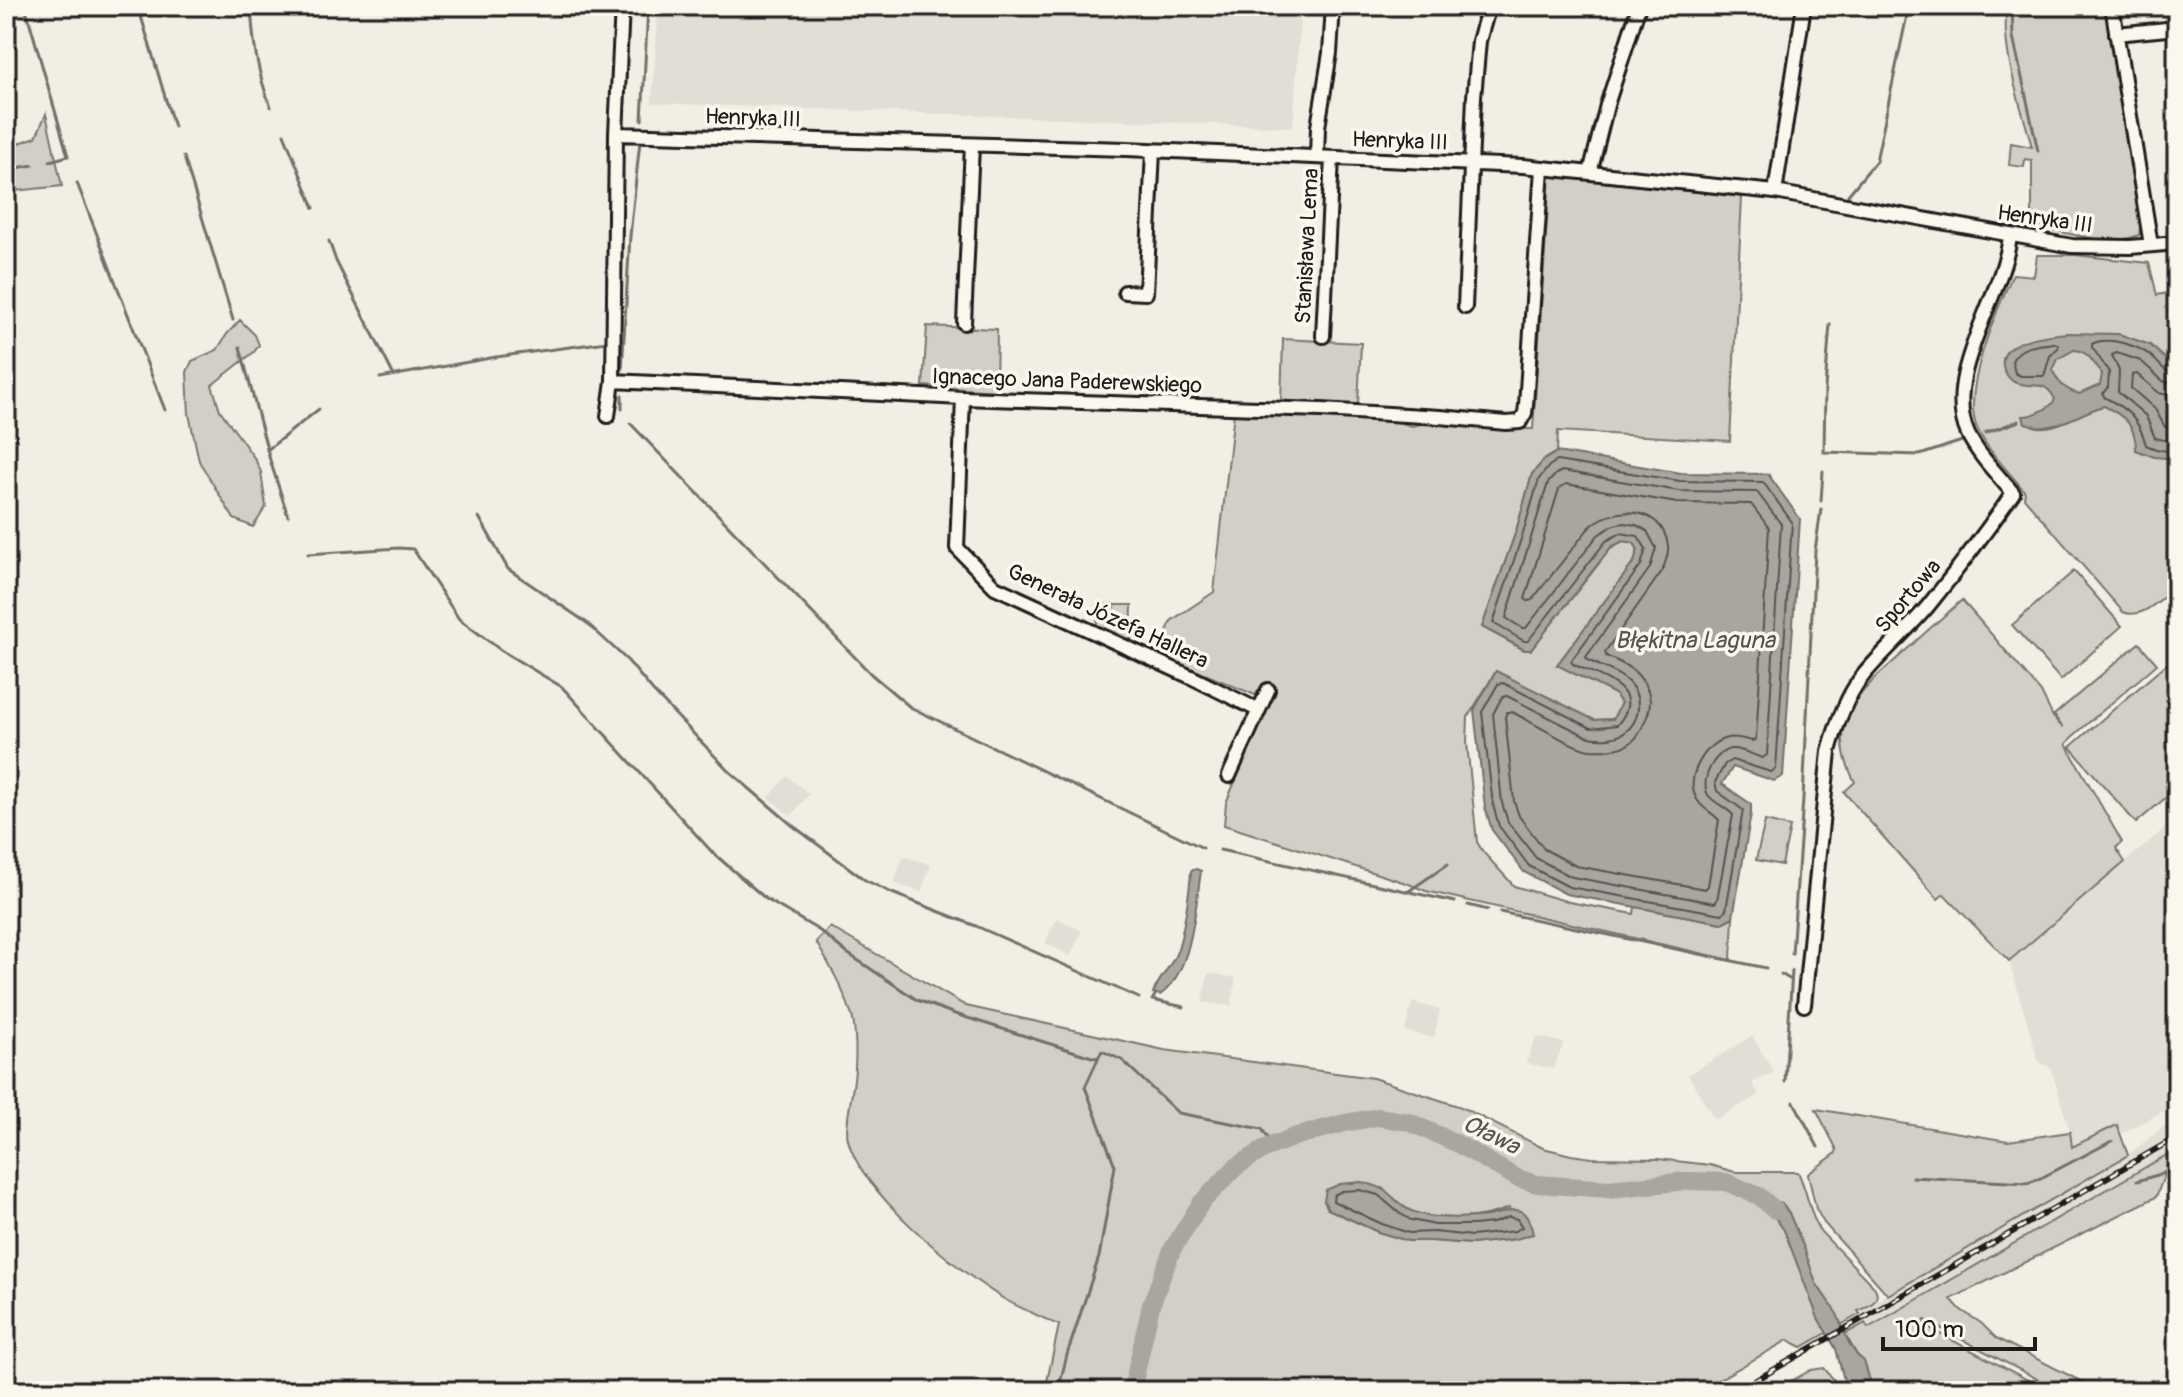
<svg xmlns="http://www.w3.org/2000/svg" width="2183" height="1397" font-family="Pangolin,sans-serif">
  <style>
    .built { fill: #e2ded5 }
    .green { fill: #d2cfc6; stroke: #777671; stroke-width: 2; fill-rule: evenodd }
    .water { fill: #a9a6a0; stroke: #716f6b; stroke-width: 2; fill-rule: evenodd }
    .lines { fill: none; stroke-linecap: round; stroke-linejoin: round }
    .shore { stroke: #545351; stroke-width: 2 }
    .stream { stroke: #716f6b; stroke-width: 3 }
    .river { stroke: #a9a6a0; stroke-width: 18 }
    .minor-casing { stroke: #1c1c1c; stroke-width: 18 }
    .minor { stroke: #fbf7ec; stroke-width: 12 }
    .rail-casing { stroke: #1c1c1c; stroke-width: 6 }
    .rail { stroke: #fbf7ec; stroke-width: 3; stroke-dasharray: 9; stroke-linecap: butt }
    .labels { text-anchor: middle; dominant-baseline: central; stroke-width: 7; stroke-linejoin: round; paint-order: stroke }
    .street-label { font-size: 22px; fill: #1c1c1c; stroke: #fbf7ec }
    .water-label { font-size: 24px; font-style: italic; fill: #545351; stroke: #fbf7ec }
  </style>
  <rect width="100%" height="100%" fill="#f2eee4"/>
  <filter id="ink" filterUnits="userSpaceOnUse"><feTurbulence type="fractalNoise" baseFrequency=".0125" numOctaves="2"/><feDisplacementMap in="SourceGraphic" scale="16" xChannelSelector="R" yChannelSelector="G"/><feConvolveMatrix kernelMatrix="1 2 1 2 8 2 1 2 1" color-interpolation-filters="sRGB"/></filter>
  <g filter="url(#ink)">
    <path class="built" d="M 658,6 L 1301,6 L 1293,127 L 652,103 Z
      M 787,776 L 809,794 L 791,816 L 769,798 Z
      M 2177,818 L 2177,952 L 2172,965 L 2177,986 L 2177,1104 L 2121,1134 L 2116,1125 L 2072,1147 L 2070,1132 L 2051,1068 L 2039,1062 L 2009,961 Z
      M 903,856 L 931,865 L 921,892 L 894,883 Z
      M 1057,918 L 1082,931 L 1070,956 L 1045,943 Z
      M 1208,973 L 1236,978 L 1231,1006 L 1202,1002 Z
      M 1412,1002 L 1440,1010 L 1434,1038 L 1405,1031 Z
      M 1536,1036 L 1564,1043 L 1553,1069 L 1526,1063 Z
      M 1752,1036 L 1774,1072 L 1752,1083 L 1759,1095 L 1715,1120 L 1688,1075 Z
      M 2177,1116 L 2177,1149 L 1868,1329 L 1858,1311 L 2128,1155 Z"/>
    <path class="green" d="M 2007,6 L 2106,6 L 2145,225 L 2140,227 L 2139,235 C 2110,248 2062,231 2032,226 L 2032,161 L 2025,159 L 2024,167 L 2009,165 L 2011,143 L 2032,147 C 2021,105 2000,49 2007,6 Z
      M 46,114 L 62,186 L 6,192 L 6,148 L 36,137 Z
      M 1550,176 L 1742,197 L 1730,441 L 1558,431 L 1557,452 L 1544,460 L 1532,474 L 1516,531 L 1482,627 L 1524,650 L 1531,650 L 1612,547 L 1623,541 L 1634,543 L 1638,550 L 1634,562 L 1557,665 L 1615,694 L 1621,703 L 1613,719 L 1594,720 L 1496,671 L 1468,717 L 1467,743 L 1477,842 L 1483,852 L 1514,886 L 1569,902 L 1634,914 L 1635,907 L 1722,923 L 1733,917 L 1731,960 L 1426,891 L 1409,884 L 1224,825 L 1226,803 L 1273,691 L 1262,686 L 1255,695 L 1159,655 L 1171,621 L 1214,592 L 1234,412 L 1373,415 L 1412,426 L 1436,421 L 1511,429 L 1533,429 Z
      M 2037,255 L 2075,255 L 2149,263 L 2157,295 L 2168,293 L 2177,322 L 2177,590 L 2174,589 C 2159,600 2142,620 2123,612 L 2024,498 L 2025,492 C 2010,472 1987,451 1977,428 C 1961,390 1997,310 2013,274 L 2034,276 Z
      M 240,320 L 255,335 L 259,345 L 254,352 L 212,385 L 220,410 L 255,459 L 261,472 L 266,507 L 253,527 L 234,519 L 199,461 L 189,414 L 187,372 L 192,361 L 217,350 L 227,334 Z
      M 927,326 L 997,329 L 996,391 L 923,386 Z
      M 1283,339 L 1361,343 L 1358,405 L 1281,402 Z
      M 2074,571 L 2122,626 L 2061,680 L 2012,625 Z
      M 1962,600 L 2041,692 L 2053,717 L 2063,728 L 2054,715 L 2139,643 L 2157,664 L 2072,737 L 2066,744 L 2122,842 L 2116,848 L 2125,862 L 2009,961 L 1944,894 L 1938,899 L 1844,792 L 1855,782 C 1823,722 1859,692 1901,655 C 1921,636 1942,618 1962,600 Z
      M 1097,604 L 1112,604 L 1112,607 L 1115,607 L 1115,605 L 1132,605 L 1131,642 L 1097,626 Z
      M 2177,655 L 2177,788 L 2136,823 L 2070,747 Z
      M 1765,821 L 1790,827 L 1782,865 L 1756,860 Z
      M 830,927 L 966,1006 L 1164,1050 L 1373,1078 L 1461,1107 L 1543,1148 L 1571,1155 L 1592,1158 L 1658,1159 L 1710,1165 L 1735,1172 L 1798,1172 C 1807,1190 1809,1211 1819,1230 L 1875,1288 C 1882,1301 1868,1306 1858,1311 L 1860,1314 L 1802,1347 L 1788,1340 L 1699,1391 L 1045,1391 L 1059,1325 C 1041,1317 1022,1309 1004,1299 C 958,1271 861,1193 848,1140 C 844,1123 855,1087 855,1067 C 856,1053 856,1026 851,1013 C 843,988 829,964 816,942 ZM 1382,1188 C 1392,1196 1401,1207 1413,1212 C 1441,1223 1482,1219 1509,1208 L 1516,1239 L 1472,1244 L 1432,1241 L 1408,1241 L 1378,1232 L 1328,1209 Z
      M 1816,1109 L 2008,1141 L 2070,1132 L 2072,1147 L 2117,1125 L 2128,1155 L 1888,1295 L 1824,1223 L 1816,1209 L 1808,1174 L 1835,1154 L 1837,1150 Z
      M 2177,1149 L 2177,1168 L 2167,1168 L 2156,1197 L 1951,1299 L 1961,1310 L 1981,1323 L 1996,1338 L 2100,1391 L 2060,1391 L 1925,1320 L 1923,1325 L 2049,1391 L 1877,1391 L 1870,1381 L 1864,1362 L 1857,1355 L 1845,1334 L 1865,1323 L 1868,1328 Z
      M 1824,1368 L 1843,1391 L 1774,1391 L 1811,1370 Z"/>
    <path class="water" d="M 2066,333 L 2119,334 L 2150,345 L 2177,369 L 2177,463 L 2166,458 L 2154,457 L 2136,450 C 2136,426 2125,416 2104,406 C 2084,411 2059,429 2038,427 C 2036,427 2027,423 2025,423 L 2023,416 C 2033,416 2052,408 2055,399 C 2044,378 2033,389 2016,383 C 2011,381 2006,375 2004,370 C 1994,338 2047,336 2066,333 ZM 2074,350 C 2089,351 2093,363 2102,374 L 2100,385 L 2079,394 C 2066,390 2057,383 2053,370 L 2058,359 Z
      M 1557,452 L 1681,473 L 1768,474 L 1800,519 L 1783,776 L 1774,781 L 1733,767 L 1722,784 L 1751,804 L 1751,814 L 1733,917 L 1722,923 L 1566,894 L 1524,872 L 1492,830 L 1485,807 L 1474,710 L 1496,671 L 1594,720 L 1613,719 L 1621,703 L 1615,694 L 1557,665 L 1634,562 L 1638,550 L 1634,543 L 1623,541 L 1611,547 L 1531,650 L 1525,650 L 1482,627 L 1516,531 L 1532,474 L 1544,460 Z
      M 1196,869 L 1201,871 L 1200,878 C 1195,912 1191,974 1160,995 L 1153,993 C 1159,978 1170,968 1176,954 C 1183,938 1190,889 1191,871 Z
      M 1361,1182 C 1368,1184 1378,1185 1384,1190 C 1391,1194 1396,1201 1402,1206 C 1412,1213 1426,1216 1438,1217 C 1454,1218 1471,1218 1487,1216 C 1511,1212 1525,1198 1533,1234 L 1516,1239 L 1472,1244 L 1432,1241 L 1408,1241 L 1378,1232 L 1328,1209 L 1324,1201 L 1326,1190 L 1340,1184 Z
      M 1761,1193 L 1782,1204 L 1789,1213 L 1803,1245 L 1816,1283 L 1837,1314 L 1849,1343 L 1857,1355 L 1864,1361 L 1870,1381 L 1877,1391 L 1857,1391 L 1845,1384 L 1836,1349 L 1818,1318 L 1784,1230 L 1770,1211 L 1756,1201 Z"/>
    <g class="lines">
      <path class="shore" d="M 2055,343 L 2058,345 L 2058,348 L 2050,356 L 2044,376 L 2021,376 L 2015,373 L 2012,361 C 2019,345 2039,345 2055,343 Z
        M 2177,375 C 2165,374 2160,364 2152,357 C 2138,345 2108,336 2092,344 L 2092,347 L 2109,372 L 2108,387 L 2103,393 L 2104,397 C 2128,409 2139,419 2146,445 L 2156,449 L 2177,453
        M 2177,385 L 2163,381 L 2141,361 L 2117,353 L 2112,355 L 2119,371 L 2118,392 L 2146,416 L 2155,438 L 2177,443
        M 2177,397 L 2159,393 L 2137,374 L 2132,375 L 2131,388 L 2155,409 L 2165,427 L 2177,430
        M 1557,461 L 1680,481 L 1763,482 L 1792,522 L 1776,769 L 1771,772 L 1732,760 L 1725,764 L 1715,782 L 1717,791 L 1743,810 L 1726,910 L 1722,914 L 1569,887 L 1529,866 L 1499,826 L 1493,805 L 1482,712 L 1498,684 L 1503,683 L 1591,728 L 1617,725 C 1649,689 1600,677 1573,664 L 1571,661 L 1641,565 L 1646,549 L 1638,536 L 1621,533 L 1606,541 L 1528,641 L 1524,641 L 1493,623 L 1523,533 L 1539,479 L 1549,466 Z
        M 1562,471 L 1679,491 L 1757,492 L 1781,524 L 1767,755 L 1762,758 C 1753,755 1741,748 1731,749 C 1715,751 1699,780 1708,795 C 1714,803 1726,807 1733,815 L 1717,900 L 1715,903 L 1572,877 L 1536,858 L 1508,822 L 1502,803 L 1493,714 L 1502,697 L 1507,696 L 1586,736 C 1596,739 1614,740 1624,733 C 1641,721 1643,697 1628,682 C 1619,672 1601,667 1588,660 L 1586,657 L 1650,568 L 1656,548 L 1647,531 L 1636,525 L 1624,523 L 1614,525 L 1598,535 L 1526,628 L 1522,628 L 1506,618 L 1548,483 L 1556,474 Z
        M 1566,484 L 1677,503 L 1751,504 L 1769,528 L 1756,739 L 1752,741 C 1743,739 1736,736 1727,738 C 1706,743 1688,773 1694,793 C 1698,807 1711,811 1719,820 L 1708,886 L 1705,889 L 1576,866 L 1544,849 L 1519,816 L 1514,801 L 1505,717 L 1507,712 L 1512,712 C 1530,721 1573,748 1590,750 C 1601,751 1618,750 1627,745 C 1635,741 1639,734 1643,726 C 1653,707 1653,692 1638,675 C 1630,666 1617,661 1606,656 L 1605,652 L 1662,571 C 1665,563 1669,555 1668,546 C 1663,505 1612,504 1588,529 L 1532,600 L 1528,601 L 1525,599 L 1559,489 Z
        M 1360,1190 L 1378,1195 L 1399,1213 L 1411,1220 L 1435,1225 L 1473,1225 L 1493,1223 L 1509,1217 L 1517,1219 L 1522,1227 L 1515,1231 L 1472,1236 L 1434,1232 L 1409,1233 L 1382,1224 L 1333,1201 L 1334,1195 L 1342,1191 Z"/>
      <path class="stream" d="M 25,6 L 68,156 L 50,161
        M 138,6 L 174,127
        M 251,6 C 253,42 257,73 271,107
        M 2012,6 L 2013,37 L 2038,151
        M 642,120 L 648,6
        M 284,134 L 314,208
        M 184,157 L 233,320
        M 6,170 L 33,165
        M 77,183 L 165,410
        M 1848,195 L 1876,161 L 1909,6
        M 329,241 L 336,261 L 393,374
        M 1830,324 L 1825,388 L 1824,452 L 1920,455 L 1962,441
        M 240,347 L 270,460 L 288,516
        M 622,370 L 630,236 L 640,141
        M 380,378 L 496,357 L 607,342
        M 622,409 L 622,395
        M 630,423 L 871,674 L 910,707 L 1203,848
        M 1985,433 L 2019,421
        M 267,450 L 319,409
        M 1821,501 L 1823,471
        M 479,517 L 508,569 L 587,623 L 628,661 L 652,690 L 729,771 L 792,825 L 865,880 L 892,893 L 976,926 L 1139,998
        M 308,554 L 399,548 L 413,549 L 459,619 L 502,651 L 562,687 L 712,852 L 766,899 L 820,931 L 847,953 L 917,1000 L 955,1014 L 1092,1057 L 1098,1058 L 1102,1051 L 1122,1060 L 1178,1113 L 1262,1129 L 1273,1146
        M 1220,850 L 1455,902
        M 1409,891 L 1448,864
        M 1468,905 L 1488,910
        M 1500,912 L 1766,968
        M 1792,954 L 1803,799 L 1815,551 L 1821,509
        M 1781,974 L 1791,980
        M 1156,994 L 1152,1000 L 1184,1007
        M 1785,1082 L 1792,971
        M 1794,1102 L 1818,1147
        M 1912,1177 L 2028,1183 L 2041,1178 L 2112,1141
        M 2137,1181 L 2164,1173 L 2177,1174
        M 1058,1391 L 1067,1355 L 1099,1257 L 1115,1166 L 1085,1087 L 1098,1059"/>
      <path class="river" d="M 1132,1391 L 1151,1305 L 1172,1250 L 1201,1203 L 1236,1167 L 1266,1148 L 1297,1136 L 1345,1123 L 1378,1117 L 1409,1122 L 1456,1143 L 1517,1178 L 1537,1184 L 1609,1189 L 1687,1181 L 1726,1182 L 1759,1196 L 1775,1210"/>
      <g class="minor-casing">
        <path id="minor" d="M 2112,6 L 2151,245
          M 2116,34 L 2177,28
          M 616,134 L 1126,149 L 1523,166 L 1775,192 L 2072,246 L 2130,247 L 2177,243
          M 1317,157 L 1318,127 L 1330,53 L 1333,6
          M 1590,173 L 1607,105 L 1639,6
          M 1775,192 L 1804,6
          M 1125,292 L 1146,293 L 1153,151
          M 1465,307 L 1474,97 L 1479,41 L 1489,6
          M 964,323 L 972,145
          M 1323,336 L 1332,158
          M 613,381 L 963,398 L 1321,410 L 1440,417 L 1506,423 L 1520,422 L 1525,413 L 1526,405 L 1542,168
          M 963,398 L 957,548 L 995,587 L 1191,677 L 1258,710
          M 608,416 L 613,381 L 616,134 L 622,6
          M 1229,776 L 1268,690
          M 1804,1005 L 1829,751 C 1836,726 1845,699 1861,678 C 1881,653 1907,631 1928,606 C 1958,569 1986,532 2013,493 C 1998,475 1978,455 1968,434 C 1941,375 2004,295 2010,236"/>
      </g>
      <use href="#minor" class="minor"/>
      <g class="rail-casing">
        <path id="rail" d="M 1737,1391 L 2177,1137"/>
      </g>
      <use href="#rail" class="rail"/>
    </g>
  </g>
  <g class="labels">
    <g class="street-label">
      <text transform="translate(753 118) rotate(2)">Henryka III</text>
      <text transform="translate(1400 141) rotate(2)">Henryka III</text>
      <text transform="translate(2045 219) rotate(8)">Henryka III</text>
      <text transform="translate(1307 246) rotate(-87)">Stanisława Lema</text>
      <text transform="translate(1067 381) rotate(2)">Ignacego Jana Paderewskiego</text>
      <text transform="translate(1908 596) rotate(-50)">Sportowa</text>
      <text transform="translate(1108 616) rotate(25)">Generała Józefa Hallera</text>
    </g>
    <g class="water-label">
      <text x="1695" y="640">Błękitna Laguna</text>
      <text transform="translate(1491 1135) rotate(26)">Oława</text>
    </g>
  </g>
  <rect width="2183" height="1397" fill="none" stroke="#fbf7ec" stroke-width="32"/>
  <rect x="16" y="16" width="2151" height="1365" fill="none" stroke="#1c1c1c" stroke-width="3" filter="url(#ink)"/>
  <path d="M1883 1337v12h152v-12" fill="none" stroke="#1c1c1c" stroke-width="4"/>
  <text x="1895" y="1337" font-size="24" fill="#1c1c1c" stroke="#fbf7ec" stroke-width="6" paint-order="stroke">100 m</text>
</svg>
